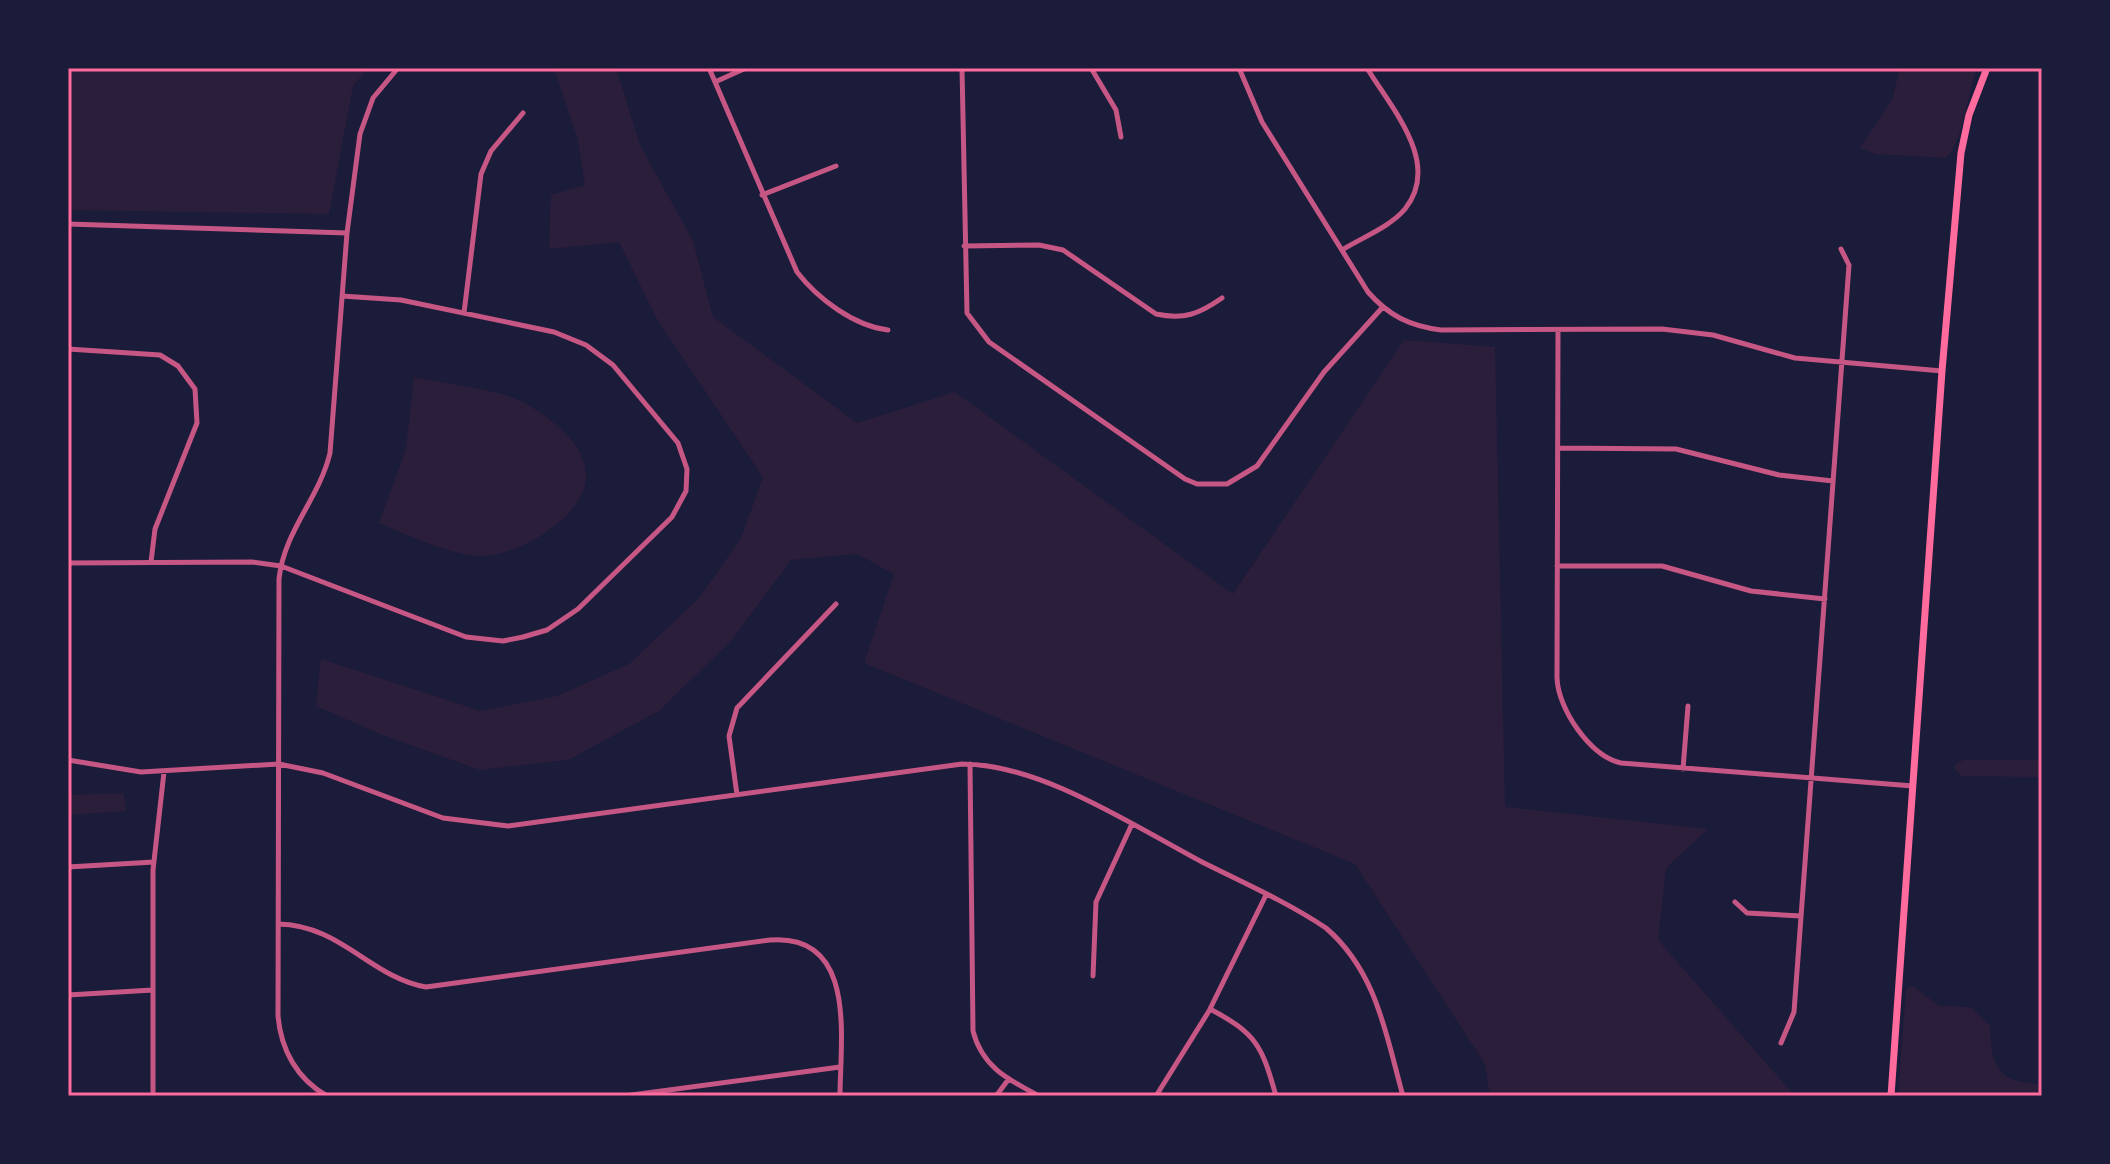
<svg xmlns="http://www.w3.org/2000/svg" width="2110" height="1164" font-family="'Public Sans',sans-serif">
  <style>
    .green { fill: #2a1e3b }
    .lines { fill: none; stroke-linecap: round; stroke-linejoin: round }
    .minor { stroke: #c65784; stroke-width: 5 }
    .secondary { stroke: #ff6b9d; stroke-width: 7 }
    .neatline { fill: none; stroke: #ff6b9d; stroke-width: 3 }
  </style>
  <rect width="100%" height="100%" fill="#1b1b3a"/>
  <path class="green" d="M 68,68 L 368,68 L 353,86 L 329,214 L 68,210 Z
    M 554,68 L 616,68 L 640,145 L 693,241 L 713,317 L 857,423 L 955,392 L 1233,594 L 1404,340 L 1495,347 L 1505,807 L 1708,829 L 1666,868 L 1658,940 L 1795,1096 L 1490,1096 L 1485,1064 L 1355,864 L 864,663 L 894,574 L 857,554 L 791,560 L 732,640 L 659,711 L 568,760 L 480,770 L 380,734 L 316,706 L 321,659 L 481,711 L 557,696 L 629,664 L 700,597 L 741,538 L 763,477 L 658,321 L 619,242 L 549,249 L 551,195 L 585,185 L 578,140 Z
    M 1900,68 L 1977,68 C 1967,94 1964,140 1946,158 L 1876,154 L 1860,148 L 1892,100 Z
    M 414,377 C 441,383 499,390 521,401 C 584,436 617,484 546,532 C 530,544 504,555 483,556 C 455,557 405,534 379,523 L 406,449 Z
    M 1964,760 L 2042,760 L 2042,777 L 1962,776 L 1955,770 L 1955,764 Z
    M 124,793 L 126,811 L 68,815 L 68,795 Z
    M 1912,986 L 1940,1006 L 1971,1007 L 1990,1026 C 1992,1068 1996,1082 2042,1084 L 2042,1096 L 1898,1096 L 1906,988 Z"/>
  <g class="lines">
    <path class="minor" d="M 709,68 L 797,272 C 818,299 854,326 888,330
      M 962,68 L 967,313 L 989,342 L 1185,479 L 1197,484 L 1227,484 L 1257,466 L 1324,372 L 1382,308
      M 1091,68 L 1116,110 L 1121,137
      M 1239,68 L 1262,122 L 1368,292 C 1389,316 1410,326 1441,330 L 1662,329 L 1713,335 L 1795,358 L 1942,371
      M 715,82 L 746,68
      M 762,195 L 836,166
      M 68,224 L 347,233
      M 964,246 L 1039,245 L 1063,250 L 1156,314 C 1184,320 1199,314 1222,298
      M 1342,250 C 1361,238 1390,227 1405,209 C 1442,163 1391,108 1367,68
      M 464,313 L 481,174 L 491,151 L 523,113
      M 1558,330 L 1557,678 C 1558,709 1590,756 1621,763 L 1913,786
      M 68,349 L 160,355 L 178,366 L 195,389 L 197,423 L 155,529 L 151,562
      M 1558,448 L 1676,449 L 1779,475 L 1833,481
      M 68,563 L 252,562 L 281,566 L 466,637 L 503,641 L 523,637 L 547,630 L 578,609 L 672,517 L 686,491 L 687,469 L 678,443 L 613,365 L 586,345 L 554,332 L 401,300 L 342,296
      M 1557,566 L 1662,566 L 1751,591 L 1825,599
      M 68,760 L 141,772 L 279,764 L 323,773 L 443,818 L 508,826 L 962,764 C 1041,764 1132,825 1202,862 C 1244,883 1287,902 1326,928 C 1377,972 1386,1035 1403,1096
      M 970,764 L 973,1031 C 982,1067 1009,1080 1039,1096
      M 1683,769 L 1688,706
      M 737,795 L 729,736 L 737,708 L 836,604
      M 68,867 L 154,862
      M 1735,902 L 1747,913 L 1801,916
      M 278,924 C 341,925 370,977 426,987 L 770,940 C 858,933 840,1040 840,1096
      M 1093,976 L 1096,902 L 1132,824
      M 68,995 L 153,990
      M 1210,1009 C 1257,1034 1262,1046 1276,1096
      M 1781,1043 L 1794,1012 L 1849,265 L 1841,249
      M 153,1096 L 153,870 L 164,772
      M 327,1096 C 297,1079 281,1050 278,1016 L 279,579 C 284,531 319,499 330,453 L 347,233 L 360,134 L 373,98 L 398,68
      M 624,1096 L 840,1067
      M 996,1096 L 1008,1080
      M 1156,1096 L 1209,1011 L 1266,895"/>
    <path class="secondary" d="M 1891,1096 L 1942,371 L 1961,153 L 1969,115 L 1987,68"/>
  </g>
  <rect width="2110" height="1164" fill="none" stroke="#1b1b3a" stroke-width="140"/>
  <rect x="70" y="70" width="1970" height="1024" class="neatline"/>
</svg>
